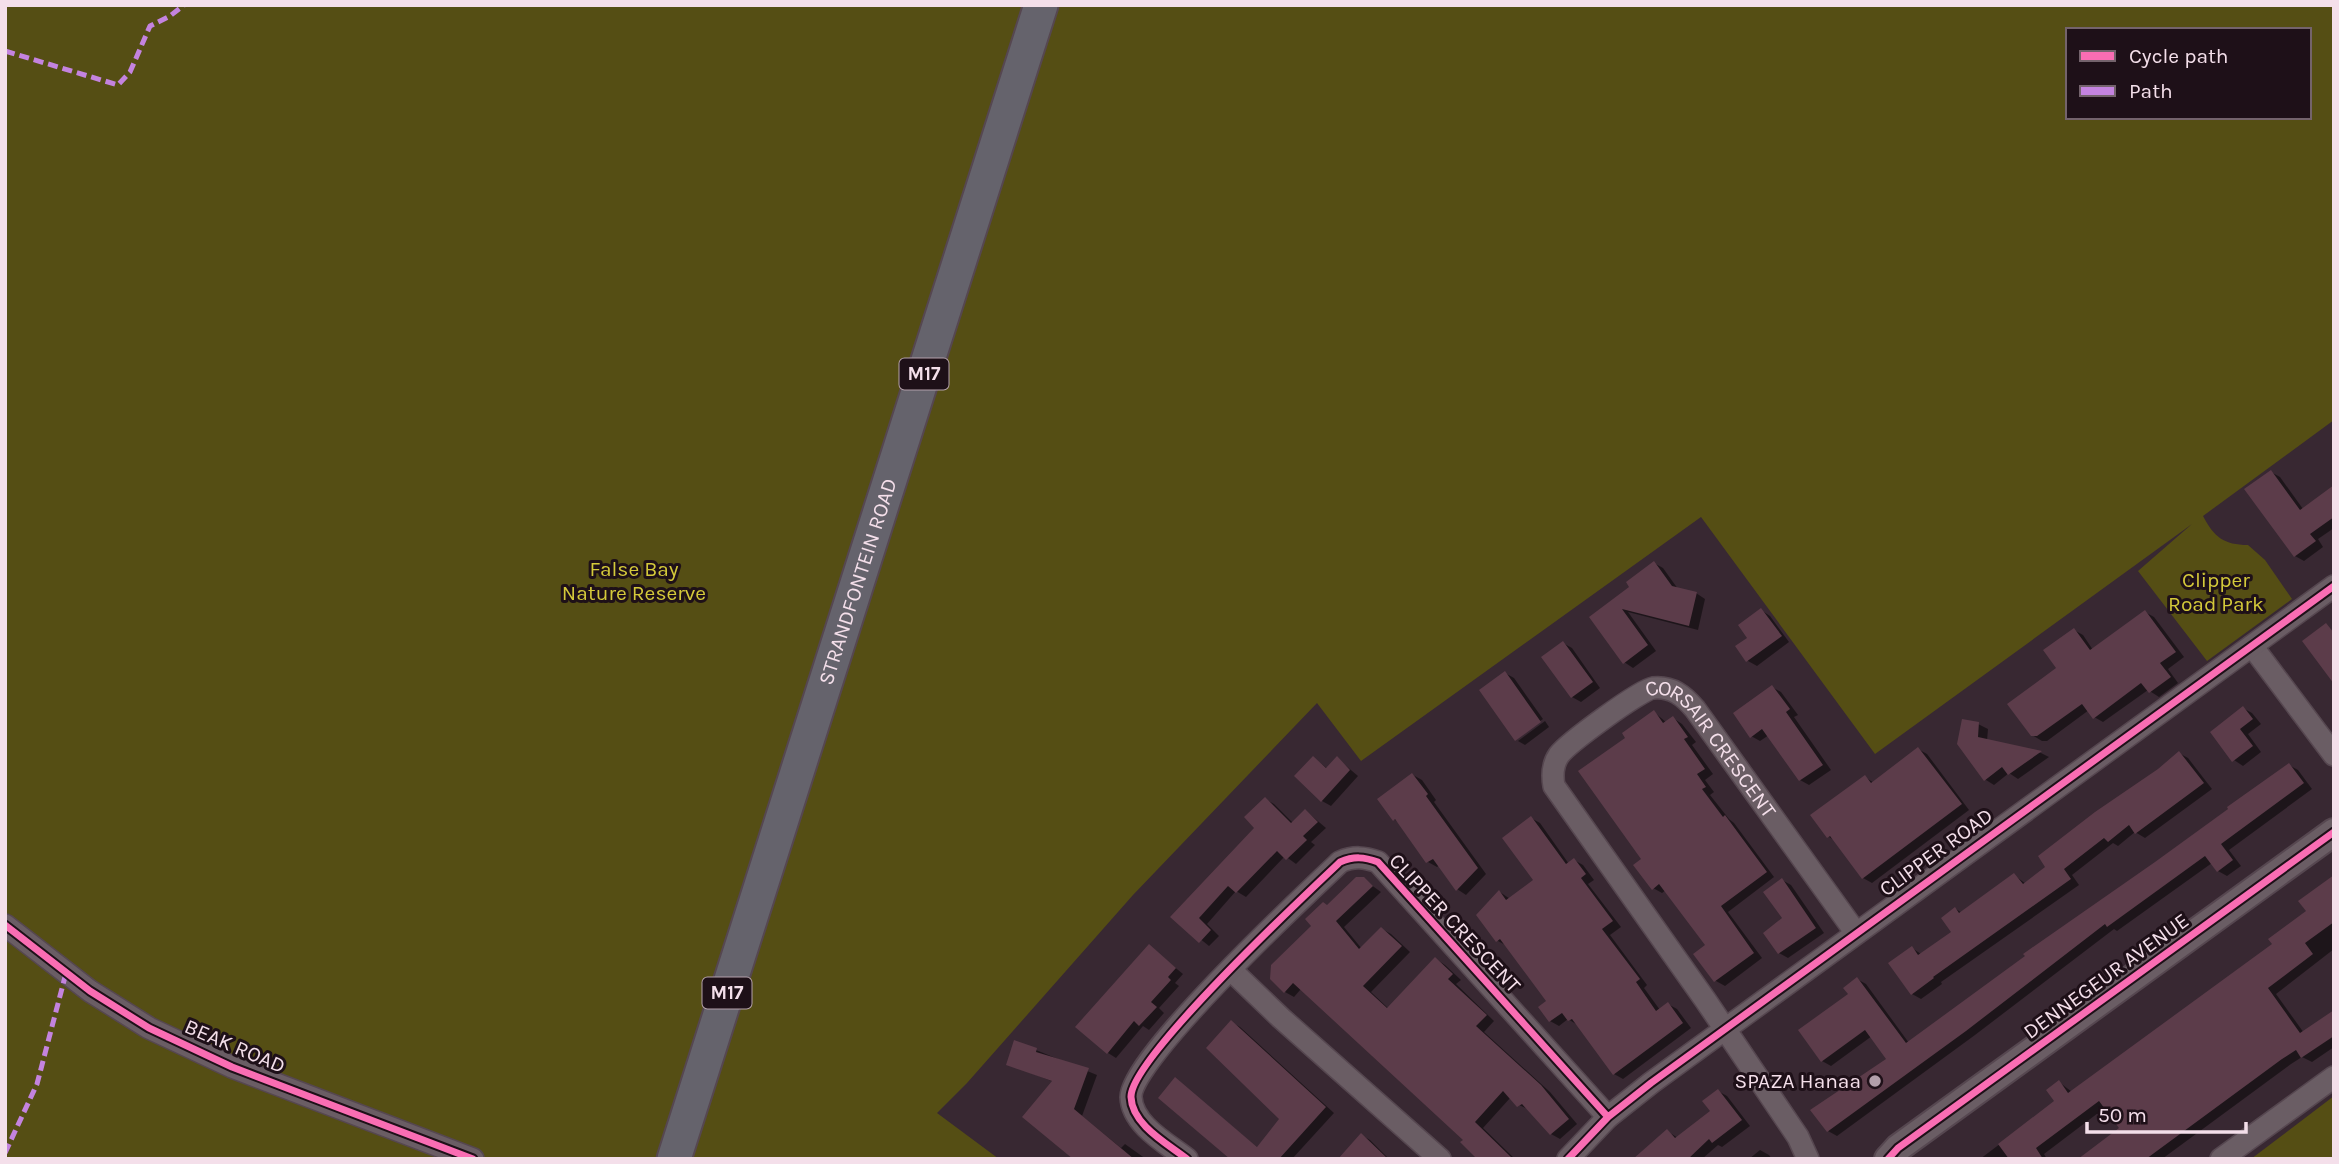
<svg xmlns="http://www.w3.org/2000/svg" width="2339" height="1164" font-family="Karla,sans-serif">
  <style>
    .green { fill: #554e14; fill-rule: evenodd }
    .shadow { fill: #0007 }
    .building { fill: #5c3c4a }
    .lines { fill: none; stroke-linecap: round; stroke-linejoin: round }
    .minor-casing { stroke: #564750; stroke-width: 24 }
    .tertiary-casing { stroke: #564750; stroke-width: 30 }
    .primary-casing { stroke: #564750; stroke-width: 37 }
    .minor { stroke: #6a5d64; stroke-width: 21 }
    .tertiary { stroke: #6a5d64; stroke-width: 26 }
    .primary { stroke: #65636c; stroke-width: 33 }
    .quiet { stroke: #c483df; stroke-width: 5; stroke-dasharray: 10 5; stroke-linecap: butt }
    .cycleway-casing { stroke: #1e1018; stroke-width: 11 }
    .cycleway { stroke: #f96db3; stroke-width: 7 }
    .poi-dot { fill: #b29faa; stroke: #1e1018; stroke-width: 2.5 }
    .labels { text-anchor: middle; dominant-baseline: central; stroke-width: 6; stroke-linejoin: round; paint-order: stroke }
    .shield { fill: #1e1018; stroke: #b4a1ab; stroke-width: 2 }
    .shield-label { font-size: 19px; font-weight: bold; fill: #f4dfea }
    .park-label { font-size: 21px; fill: #d4c93a; stroke: #1e1018 }
    .street-label { font-size: 21px; fill: #f4dfea; stroke: #1e1018 }
    .poi-label { font-size: 21px; fill: #f4dfea; stroke: #1e1018; text-anchor: end }
  </style>
  <rect width="100%" height="100%" fill="#382832"/>
  <path class="green" d="M 5,5 L 2334,5 L 2334,420 L 2203,516 C 2214,537 2224,545 2248,545 L 2265,560 L 2292,599 L 2207,661 L 2138,571 L 2192,524 L 1875,754 L 1701,517 L 1361,761 L 1317,703 L 1133,895 L 967,1083 L 937,1113 L 999,1159 L 5,1159 ZM 2068,30 L 2309,30 L 2309,117 L 2068,117 Z
    M 2334,1096 L 2334,1159 L 2251,1159 Z"/>
  <path class="shadow" d="M 2271,472 L 2280,477 L 2303,509 L 2334,487 L 2334,528 L 2318,539 L 2323,547 L 2304,561 L 2295,556 Z
    M 1654,563 L 1663,568 L 1678,589 L 1696,593 L 1705,599 L 1698,630 L 1628,612 L 1656,651 L 1633,668 L 1624,662 L 1591,617 L 1632,588 Z
    M 1761,610 L 1770,616 L 1789,642 L 1757,666 L 1748,661 L 1749,638 Z
    M 2145,612 L 2154,617 L 2184,657 L 2168,669 L 2178,683 L 2159,697 L 2148,690 L 2103,722 L 2094,717 L 2089,710 L 2047,741 L 2042,741 L 2032,735 L 2074,630 L 2083,635 L 2093,650 Z
    M 1563,643 L 1572,648 L 1600,688 L 1581,702 L 1572,697 Z
    M 1505,673 L 1514,678 L 1543,719 L 1517,737 L 1517,740 Z
    M 1772,687 L 1781,692 L 1798,715 L 1794,717 L 1831,770 L 1809,785 L 1800,780 L 1769,735 L 1760,741 L 1751,736 Z
    M 2243,708 L 2252,713 L 2261,724 L 2248,734 L 2261,752 L 2243,766 L 2234,760 Z
    M 1654,712 L 1667,723 L 1673,718 L 1682,724 L 1696,742 L 1692,745 L 1713,774 L 1705,780 L 1714,792 L 1710,795 L 1729,819 L 1734,823 L 1774,877 L 1728,912 L 1762,958 L 1725,986 L 1716,981 L 1696,954 L 1707,946 L 1666,890 L 1662,893 L 1653,888 L 1644,860 L 1628,738 Z
    M 1545,721 L 1549,727 L 1525,745 L 1518,741 Z
    M 1978,724 L 1988,729 L 1987,741 L 2041,753 L 2049,757 L 2018,779 L 2009,773 L 1994,785 L 1986,780 L 1959,743 Z
    M 1918,749 L 1927,754 L 1969,810 L 1872,883 L 1863,878 L 1836,841 L 1829,837 L 1865,777 L 1874,783 Z
    M 2179,753 L 2188,758 L 2212,789 L 2145,838 L 2135,832 L 2118,846 L 2113,843 L 2072,875 L 2079,885 L 1941,982 L 1942,984 L 1921,999 L 1912,994 L 1912,948 L 1921,954 L 1954,932 L 1956,909 L 1962,913 L 2014,875 L 2026,884 Z
    M 1314,758 L 1328,769 L 1338,759 L 1358,776 L 1331,806 L 1322,801 Z
    M 2289,765 L 2298,770 L 2312,789 L 2229,850 L 2241,866 L 2227,876 L 2218,871 L 2212,863 L 2117,931 L 2114,929 L 1975,1035 L 1837,1136 L 1828,1131 L 1888,1059 L 1872,1036 L 1831,1066 L 1822,1061 L 1857,979 L 1866,984 L 1909,1043 Z
    M 1413,775 L 1422,780 L 1436,800 L 1434,802 L 1486,874 L 1466,895 L 1457,889 L 1440,865 L 1437,867 L 1428,862 L 1399,823 L 1394,819 Z
    M 1265,799 L 1274,804 L 1293,823 L 1306,811 L 1326,828 L 1311,842 L 1315,845 L 1296,864 L 1285,856 L 1246,897 L 1236,891 L 1207,924 L 1219,936 L 1209,946 L 1173,917 L 1257,828 Z
    M 1531,818 L 1540,823 L 1569,864 L 1574,860 L 1583,865 L 1594,880 L 1588,884 L 1621,927 L 1610,935 L 1647,985 L 1644,988 L 1660,1010 L 1668,1004 L 1677,1009 L 1691,1028 L 1623,1079 L 1614,1074 L 1579,1026 L 1568,1019 L 1559,1026 L 1550,1021 L 1548,1002 L 1507,946 L 1498,941 L 1500,892 L 1510,899 L 1536,880 Z
    M 2334,877 L 2334,949 L 2276,994 L 2304,1033 L 2334,1012 L 2334,1047 L 2312,1062 L 2302,1057 L 2291,1064 L 2162,1159 L 2081,1159 L 2121,1129 L 2106,1107 L 2044,1154 L 2047,1159 L 1980,1159 L 2057,1101 L 2059,1082 L 2072,1092 L 2274,944 L 2308,911 Z
    M 1363,879 L 1381,892 L 1344,927 L 1362,949 L 1382,929 L 1391,934 L 1410,952 L 1371,992 L 1389,1009 L 1436,959 L 1445,965 L 1461,980 L 1456,984 L 1494,1021 L 1484,1032 L 1550,1092 L 1577,1124 L 1560,1139 L 1551,1134 L 1530,1110 L 1519,1105 L 1511,1097 L 1483,1128 L 1515,1159 L 1480,1159 L 1465,1140 L 1301,989 L 1294,997 L 1285,992 L 1314,926 L 1328,906 Z
    M 1782,880 L 1791,885 L 1824,933 L 1788,958 L 1779,953 L 1785,919 Z
    M 1149,946 L 1183,974 L 1175,983 L 1179,986 L 1159,1008 L 1164,1013 L 1149,1030 L 1143,1026 L 1116,1058 L 1108,1053 Z
    M 1231,1022 L 1240,1027 L 1334,1113 L 1292,1159 L 1232,1159 L 1175,1079 L 1258,1148 L 1282,1119 Z
    M 1036,1050 L 1097,1075 L 1082,1116 L 1121,1148 L 1125,1144 L 1146,1159 L 1075,1159 L 1054,1082 L 1008,1064 Z
    M 1718,1091 L 1727,1096 L 1750,1126 L 1722,1147 L 1718,1145 L 1702,1159 L 1636,1159 L 1667,1131 L 1678,1138 L 1712,1111 Z
    M 1361,1135 L 1370,1140 L 1389,1159 L 1340,1159 Z
    M 1760,1150 L 1769,1155 L 1772,1159 L 1749,1159 Z"/>
  <path class="building" d="M 2271,470 L 2300,510 L 2334,485 L 2334,517 L 2310,534 L 2316,541 L 2294,557 L 2244,489 Z
    M 1654,561 L 1672,586 L 1697,592 L 1689,626 L 1622,609 L 1648,645 L 1623,664 L 1589,617 L 1629,587 L 1626,582 Z
    M 1761,608 L 1782,636 L 1746,662 L 1735,646 L 1747,638 L 1738,625 Z
    M 2145,610 L 2176,652 L 2160,663 L 2171,677 L 2149,693 L 2141,683 L 2093,719 L 2082,704 L 2037,736 L 2031,736 L 2007,704 L 2056,668 L 2043,650 L 2074,628 L 2090,650 Z
    M 2326,623 L 2334,633 L 2334,684 L 2302,641 Z
    M 1563,641 L 1593,682 L 1571,698 L 1541,657 Z
    M 1505,671 L 1541,722 L 1515,741 L 1479,690 Z
    M 1772,685 L 1790,709 L 1786,712 L 1823,765 L 1799,781 L 1762,729 L 1750,738 L 1733,713 Z
    M 2243,706 L 2253,719 L 2240,729 L 2253,746 L 2232,762 L 2210,732 Z
    M 1654,710 L 1663,723 L 1673,716 L 1688,737 L 1684,739 L 1705,769 L 1697,774 L 1706,787 L 1702,789 L 1723,817 L 1725,815 L 1767,872 L 1721,906 L 1754,953 L 1714,982 L 1693,954 L 1705,945 L 1659,884 L 1652,890 L 1633,865 L 1641,859 L 1578,771 L 1625,738 L 1622,733 Z
    M 1962,719 L 1979,722 L 1978,737 L 2042,751 L 2008,775 L 2002,767 L 1984,781 L 1957,744 Z
    M 1918,747 L 1962,804 L 1862,879 L 1830,836 L 1827,838 L 1810,815 L 1865,775 L 1871,783 Z
    M 2179,751 L 2204,783 L 2135,834 L 2129,825 L 2108,842 L 2104,838 L 2064,869 L 2071,879 L 1933,977 L 1934,978 L 1911,995 L 1888,963 L 1912,946 L 1918,955 L 1951,932 L 1941,918 L 1955,907 L 1959,913 L 2014,873 L 2023,884 L 2045,867 L 2038,856 L 2095,812 L 2158,769 Z
    M 1313,756 L 1326,768 L 1337,756 L 1350,770 L 1321,802 L 1294,776 Z
    M 2289,763 L 2304,783 L 2221,844 L 2233,860 L 2217,872 L 2205,856 L 2107,927 L 2105,924 L 1966,1031 L 1827,1132 L 1810,1110 L 1886,1059 L 1865,1030 L 1821,1062 L 1798,1030 L 1848,994 L 1843,988 L 1857,977 L 1906,1043 L 2025,956 L 2023,954 L 2155,862 L 2228,809 L 2227,807 Z
    M 1412,773 L 1428,794 L 1426,796 L 1478,868 L 1456,891 L 1433,859 L 1426,863 L 1395,819 L 1393,821 L 1377,799 Z
    M 1265,797 L 1291,823 L 1305,809 L 1318,822 L 1303,836 L 1307,840 L 1286,860 L 1277,851 L 1236,893 L 1228,886 L 1199,918 L 1211,930 L 1199,943 L 1170,917 L 1254,828 L 1244,817 Z
    M 1531,816 L 1566,864 L 1574,858 L 1586,874 L 1581,878 L 1613,921 L 1602,929 L 1640,979 L 1636,982 L 1656,1011 L 1668,1002 L 1683,1023 L 1613,1075 L 1572,1019 L 1568,1021 L 1562,1013 L 1549,1022 L 1538,1007 L 1546,1001 L 1500,939 L 1496,942 L 1476,915 L 1499,890 L 1506,900 L 1533,880 L 1502,838 Z
    M 2334,875 L 2334,922 L 2305,943 L 2313,954 L 2268,988 L 2300,1033 L 2334,1010 L 2334,1036 L 2301,1058 L 2296,1050 L 2282,1059 L 2146,1159 L 2078,1159 L 2119,1128 L 2099,1101 L 2036,1148 L 2043,1159 L 2009,1159 L 1998,1144 L 2054,1101 L 2046,1090 L 2059,1080 L 2068,1093 L 2272,944 L 2268,939 L 2306,911 L 2298,901 Z
    M 1356,877 L 1364,877 L 1373,886 L 1336,921 L 1359,949 L 1381,927 L 1402,946 L 1363,986 L 1387,1008 L 1435,957 L 1453,974 L 1448,979 L 1487,1015 L 1476,1026 L 1541,1085 L 1569,1119 L 1550,1135 L 1522,1104 L 1517,1107 L 1503,1091 L 1475,1122 L 1513,1159 L 1477,1159 L 1460,1142 L 1463,1140 L 1293,983 L 1284,993 L 1270,979 L 1271,965 L 1311,926 L 1305,919 L 1323,902 L 1327,905 Z
    M 1782,878 L 1816,928 L 1778,954 L 1763,933 L 1782,918 L 1763,892 Z
    M 1149,944 L 1176,968 L 1168,977 L 1171,980 L 1151,1002 L 1157,1007 L 1139,1026 L 1134,1021 L 1107,1054 L 1075,1027 Z
    M 1231,1020 L 1326,1107 L 1279,1159 L 1230,1159 L 1158,1098 L 1175,1077 L 1257,1147 L 1279,1119 L 1206,1048 Z
    M 1014,1040 L 1037,1048 L 1036,1052 L 1089,1068 L 1074,1109 L 1134,1159 L 1073,1159 L 1022,1117 L 1052,1081 L 1006,1065 Z
    M 1718,1089 L 1742,1120 L 1712,1143 L 1709,1139 L 1688,1159 L 1633,1159 L 1667,1129 L 1675,1138 L 1710,1111 L 1702,1101 Z
    M 1361,1133 L 1388,1159 L 1338,1159 Z"/>
  <g class="lines">
    <g class="minor-casing">
      <g id="minor">
        <path d="M 2252,646 L 2334,755"/>
        <path d="M 5,925 L 90,991 L 149,1028 L 232,1067 L 473,1159"/>
        <path d="M 1231,970 L 1281,1018 L 1440,1159"/>
        <path d="M 1187,1159 C 1168,1144 1132,1125 1131,1097 C 1130,1059 1305,895 1340,862 C 1354,856 1364,857 1378,862 L 1608,1117"/>
        <path d="M 1568,1159 L 1608,1117 L 1651,1083 L 2334,586"/>
        <path id="s1" d="M 1808,1159 L 1798,1137 L 1706,1001 L 1554,786 C 1552,775 1552,765 1559,755 C 1568,743 1640,690 1653,688 C 1672,686 1684,696 1695,709 L 1856,933"/>
        <path d="M 2221,1159 L 2334,1077"/>
      </g>
    </g>
    <g class="tertiary-casing">
      <path id="tertiary" d="M 1888,1159 L 1898,1148 L 2334,832"/>
    </g>
    <g class="primary-casing">
      <g id="primary">
        <path id="s2" d="M 674,1159 L 1041,5"/>
      </g>
    </g>
    <use href="#minor" class="minor"/>
    <use href="#tertiary" class="tertiary"/>
    <use href="#primary" class="primary"/>
    <path class="quiet" d="M 5,51 L 118,85 L 130,72 L 150,26 L 170,16 L 184,5
      M 5,1153 L 37,1084 L 66,973"/>
    <g class="cycleway-casing">
      <path id="cycleway" d="M 5,925 L 90,991 L 149,1028 L 232,1067 L 473,1159
        M 1187,1159 C 1168,1144 1132,1125 1131,1097 C 1130,1059 1305,895 1340,862 C 1354,856 1364,857 1378,862 L 1608,1117
        M 1568,1159 L 1608,1117 L 1651,1083 L 2334,586
        M 1888,1159 L 1898,1148 L 2334,832"/>
    </g>
    <use href="#cycleway" class="cycleway"/>
  </g>
  <circle class="poi-dot" cx="1875" cy="1081" r="7"/>
  <g class="labels">
    <g class="shield">
      <rect x="899.5" y="358.5" width="49" height="31" rx="5"/>
      <rect x="702.5" y="977.5" width="49" height="31" rx="5"/>
    </g>
    <g class="shield-label">
      <text x="924" y="374">M17</text>
      <text x="727" y="993">M17</text>
    </g>
    <g class="park-label">
      <text x="634" y="569">False Bay<tspan x="634" dy="24">Nature Reserve</tspan></text>
      <text x="2216" y="580">Clipper<tspan x="2216" dy="24">Road Park</tspan></text>
    </g>
    <g class="street-label">
      <text stroke="none"><textPath href="#s2" startOffset="606">STRANDFONTEIN ROAD</textPath></text>
      <text stroke="none"><textPath href="#s1" startOffset="686">CORSAIR CRESCENT</textPath></text>
      <text transform="translate(1936 852) rotate(-36)">CLIPPER ROAD</text>
      <text transform="translate(1455 923) rotate(47)">CLIPPER CRESCENT</text>
      <text transform="translate(2106 976) rotate(-36)">DENNEGEUR AVENUE</text>
      <text transform="translate(235 1046) rotate(23)">BEAK ROAD</text>
    </g>
    <g class="poi-label">
      <text x="1861" y="1081">SPAZA Hanaa</text>
    </g>
  </g>
  <rect width="2339" height="1164" fill="none" stroke="#f4dfea" stroke-width="14"/>
  <rect x="2066" y="28" width="245" height="91" fill="#1e1018" stroke="#74636c" stroke-width="2"/>
  <rect x="2080" y="51" width="35" height="10" fill="#f96db3" stroke="#74636c" stroke-width="2"/>
  <text x="2129" y="63" font-size="21" fill="#f4dfea">Cycle path</text>
  <rect x="2080" y="86" width="35" height="10" fill="#c483df" stroke="#74636c" stroke-width="2"/>
  <text x="2129" y="98" font-size="21" fill="#f4dfea">Path</text>
  <path d="M2087 1122v10h159v-10" fill="none" stroke="#f4dfea" stroke-width="3.5"/>
  <text x="2098" y="1122" font-size="21" fill="#f4dfea" stroke="#1e1018" stroke-width="5" paint-order="stroke">50 m</text>
</svg>
